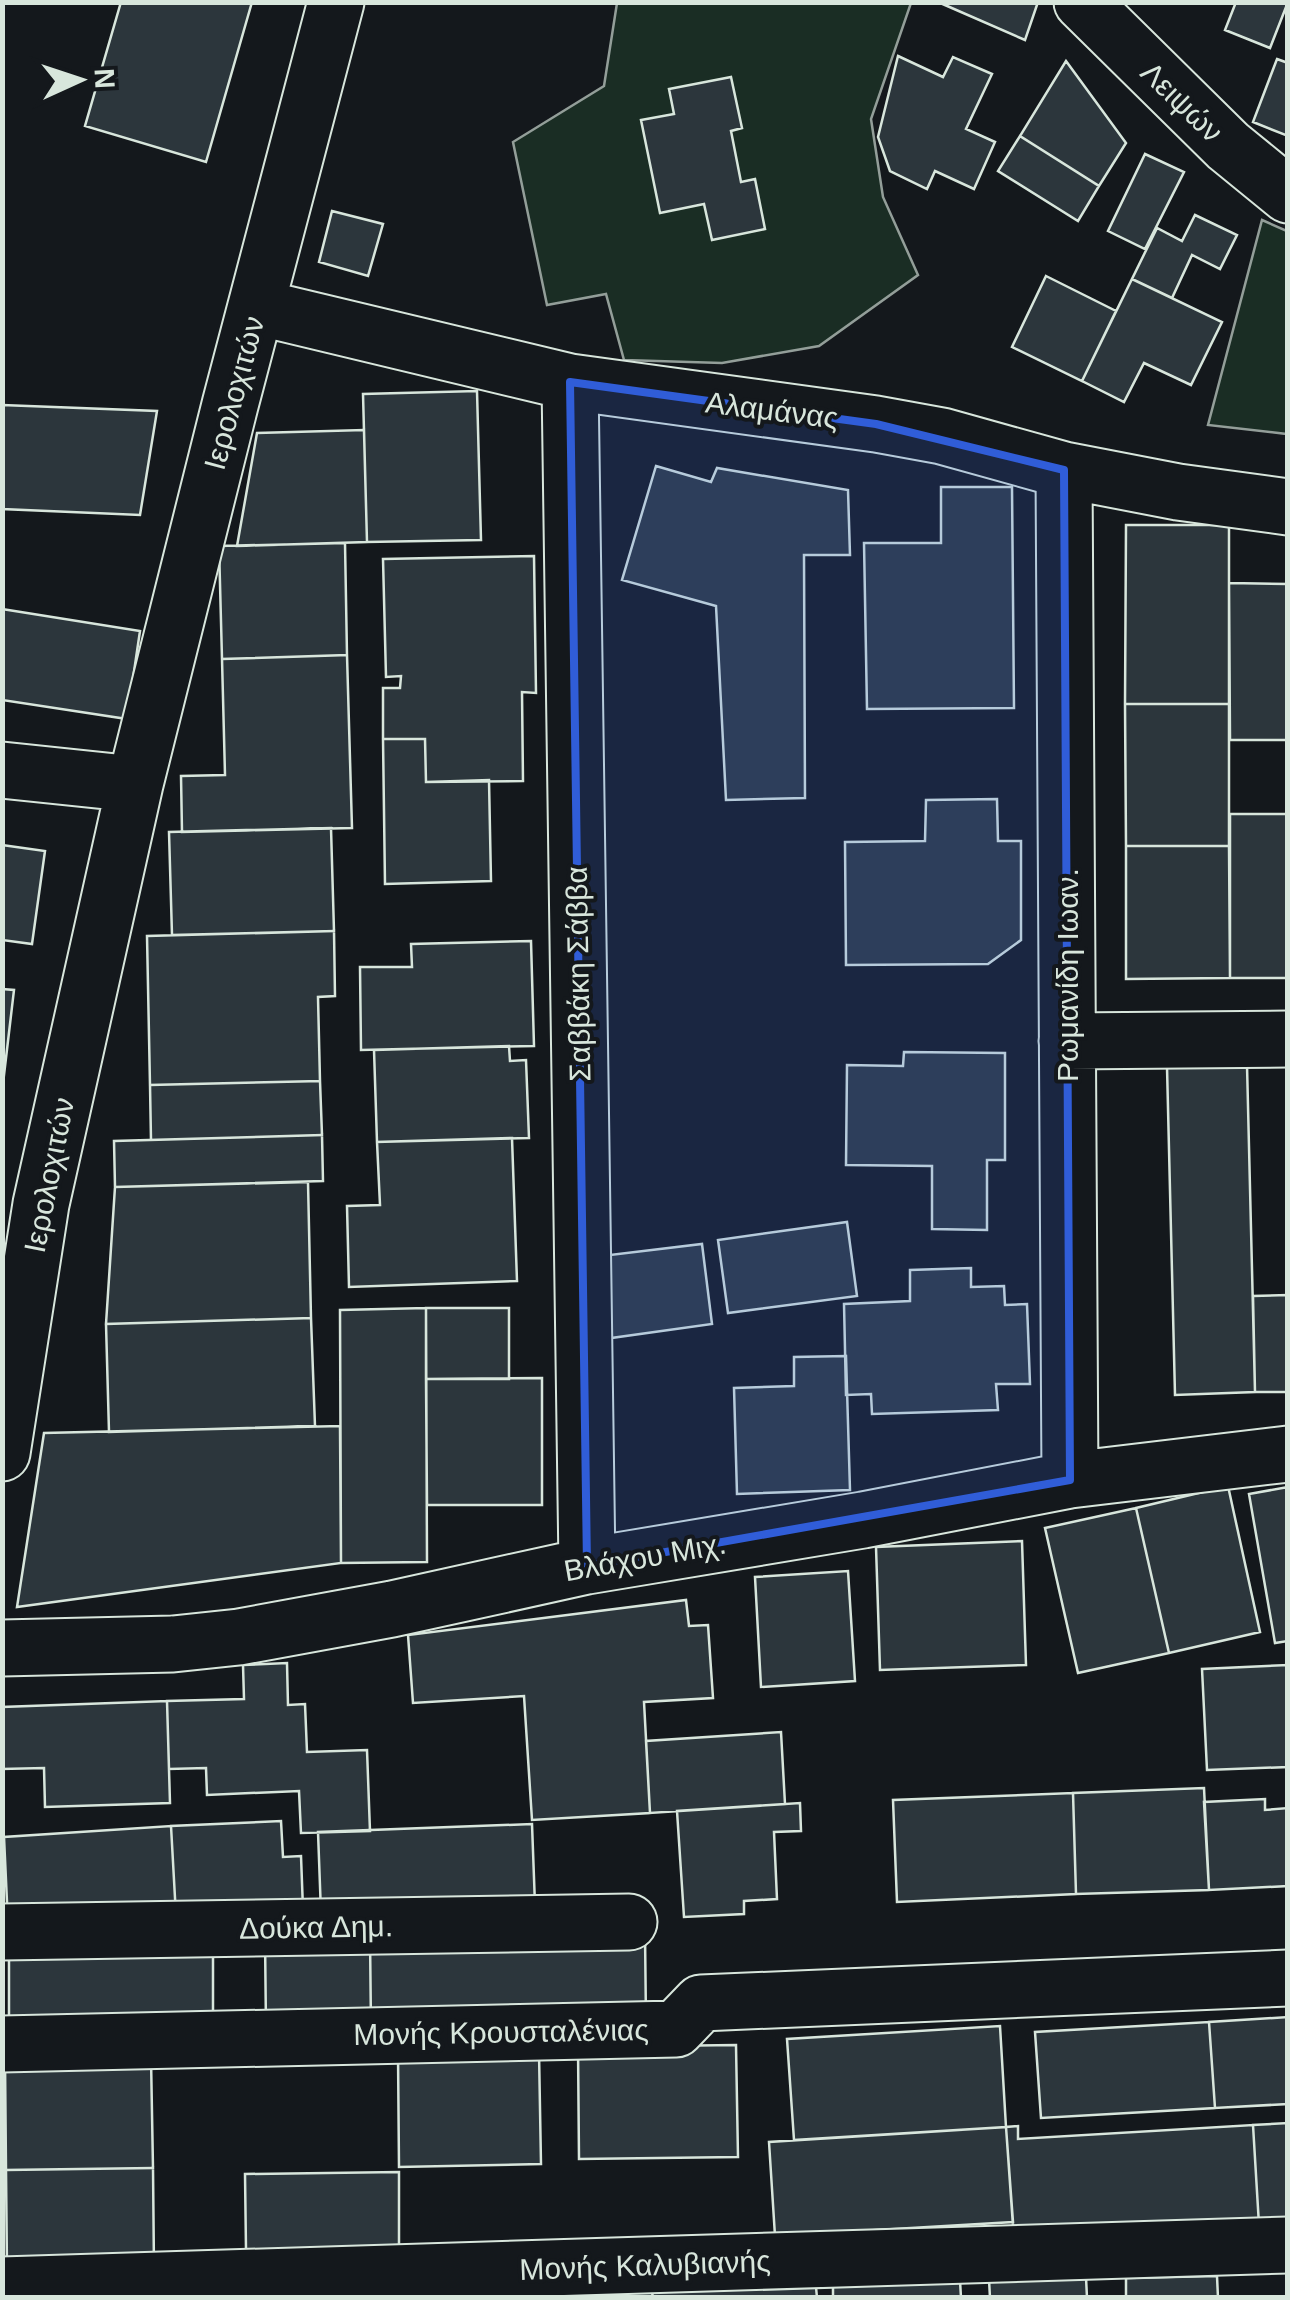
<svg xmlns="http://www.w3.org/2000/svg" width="1290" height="2300" font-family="Helvetica,sans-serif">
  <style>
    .green { fill: #1a2d24; stroke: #939e99; stroke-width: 2.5 }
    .building { fill: #2c363c; stroke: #d8e6dc; stroke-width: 2.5 }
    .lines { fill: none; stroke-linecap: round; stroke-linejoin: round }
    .minor-casing { stroke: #d8e6dc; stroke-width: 59 }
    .minor { stroke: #14181c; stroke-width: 55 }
    .marked { fill: #305dd8; fill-opacity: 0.2; stroke: #305dd8; stroke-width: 8; stroke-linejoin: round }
    .labels { text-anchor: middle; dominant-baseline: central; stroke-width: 8; stroke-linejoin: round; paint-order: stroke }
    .street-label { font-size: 30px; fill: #d8e6dc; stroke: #14181c }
  </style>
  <rect width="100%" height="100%" fill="#14181c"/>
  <path class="green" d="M 617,3 L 911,3 L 871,119 L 883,197 L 918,275 L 819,346 L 722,363 L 624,360 L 606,294 L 547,305 L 513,142 L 604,86 Z
    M 1262,220 L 1287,231 L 1287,434 L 1208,425 Z"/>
  <path class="building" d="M 121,2 L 252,2 L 206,162 L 85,126 Z
    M 938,2 L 1038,2 L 1025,40 Z
    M 1236,2 L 1288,2 L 1270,48 L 1225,30 Z
    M 898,56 L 943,77 L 953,57 L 992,74 L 966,129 L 995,142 L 974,189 L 935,171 L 927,189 L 890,171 L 878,137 Z
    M 1277,59 L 1288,63 L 1288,136 L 1253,122 Z
    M 1066,61 L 1126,143 L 1099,186 L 1020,136 Z
    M 731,77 L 742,128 L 731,131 L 741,182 L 755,179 L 765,229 L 712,240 L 704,204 L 660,213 L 641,120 L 674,114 L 669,89 Z
    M 1020,136 L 1099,186 L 1078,221 L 998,171 Z
    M 1145,154 L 1184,172 L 1145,249 L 1108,231 Z
    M 332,211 L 383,224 L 368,276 L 319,262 Z
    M 1195,215 L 1237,235 L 1220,269 L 1192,255 L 1172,298 L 1132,279 L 1157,228 L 1182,241 Z
    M 1046,276 L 1116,311 L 1082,381 L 1012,347 Z
    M 1132,279 L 1222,322 L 1191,385 L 1144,363 L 1124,402 L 1082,381 Z
    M 477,391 L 481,540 L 367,542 L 363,394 Z
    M 2,405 L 157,411 L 140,515 L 2,509 Z
    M 364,430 L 367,542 L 237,546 L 257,433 Z
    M 656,466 L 711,482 L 717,468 L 848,490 L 850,555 L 804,555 L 805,798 L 726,800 L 716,606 L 622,580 Z
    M 941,487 L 1012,487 L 1014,708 L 867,709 L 864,543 L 941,543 Z
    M 1126,525 L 1229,525 L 1229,704 L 1125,704 Z
    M 345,543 L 347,655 L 222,659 L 219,546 Z
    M 534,556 L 536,693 L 522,692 L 523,781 L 426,782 L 425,739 L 383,739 L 383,688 L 400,688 L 401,676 L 386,677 L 383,559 Z
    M 1229,583 L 1288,584 L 1288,740 L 1230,740 Z
    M 2,609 L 140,631 L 127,719 L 2,700 Z
    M 347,655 L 352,828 L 182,832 L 181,776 L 225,775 L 222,659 Z
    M 1125,704 L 1229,704 L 1229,846 L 1126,846 Z
    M 383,739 L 425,739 L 426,782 L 489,780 L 491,881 L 385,884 Z
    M 997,799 L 998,841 L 1021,841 L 1021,940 L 988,964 L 846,965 L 845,842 L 925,841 L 926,800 Z
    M 1230,814 L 1288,814 L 1288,978 L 1230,978 Z
    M 331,828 L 334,931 L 172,935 L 169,832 Z
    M 2,845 L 45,851 L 32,944 L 2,940 Z
    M 1126,846 L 1229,846 L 1230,978 L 1126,979 Z
    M 334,931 L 335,996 L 318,997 L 320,1081 L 150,1085 L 147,936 Z
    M 531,941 L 534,1046 L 361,1050 L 360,967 L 412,967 L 411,944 Z
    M 2,989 L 14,990 L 2,1092 Z
    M 509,1046 L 510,1061 L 526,1060 L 529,1138 L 377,1142 L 374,1050 Z
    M 904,1052 L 1005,1053 L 1005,1160 L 987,1160 L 987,1230 L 932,1229 L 932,1166 L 846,1165 L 847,1065 L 903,1066 Z
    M 1247,1065 L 1255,1392 L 1175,1395 L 1167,1067 Z
    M 320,1081 L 322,1135 L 151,1140 L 150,1085 Z
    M 322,1135 L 323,1181 L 115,1187 L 114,1141 Z
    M 512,1138 L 517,1281 L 349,1287 L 347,1206 L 380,1205 L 377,1142 Z
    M 308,1182 L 311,1318 L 106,1324 L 115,1187 Z
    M 847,1222 L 857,1296 L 728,1313 L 718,1240 Z
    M 702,1244 L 712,1324 L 604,1339 L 593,1257 Z
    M 971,1268 L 971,1287 L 1004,1286 L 1005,1305 L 1027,1304 L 1030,1384 L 996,1384 L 998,1410 L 872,1414 L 871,1394 L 846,1395 L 844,1304 L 910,1301 L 910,1270 Z
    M 1288,1295 L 1288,1392 L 1255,1392 L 1253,1296 Z
    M 426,1308 L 509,1308 L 509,1379 L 426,1379 Z
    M 426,1308 L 427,1562 L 341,1563 L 340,1310 Z
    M 311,1318 L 315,1426 L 109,1432 L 106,1324 Z
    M 846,1356 L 850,1490 L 737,1494 L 734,1388 L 794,1386 L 794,1357 Z
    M 542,1378 L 542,1505 L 427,1505 L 426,1379 Z
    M 340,1426 L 341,1563 L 17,1607 L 44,1433 Z
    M 1228,1486 L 1260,1632 L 1169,1653 L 1136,1508 Z
    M 1288,1487 L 1288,1641 L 1275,1643 L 1249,1494 Z
    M 1136,1508 L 1169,1653 L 1078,1673 L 1045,1528 Z
    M 1022,1541 L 1026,1665 L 880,1670 L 876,1547 Z
    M 848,1571 L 855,1681 L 761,1687 L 755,1577 Z
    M 686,1600 L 689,1626 L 708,1625 L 713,1698 L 644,1702 L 650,1813 L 532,1820 L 524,1696 L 413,1703 L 408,1635 Z
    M 287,1663 L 288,1705 L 305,1704 L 307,1752 L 367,1750 L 370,1831 L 301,1833 L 299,1791 L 207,1795 L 206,1768 L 169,1769 L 167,1701 L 244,1699 L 243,1665 Z
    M 1288,1665 L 1288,1767 L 1207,1770 L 1202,1669 Z
    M 167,1701 L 170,1803 L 45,1807 L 44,1768 L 2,1769 L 2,1707 Z
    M 781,1732 L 785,1804 L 650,1813 L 646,1741 Z
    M 1204,1788 L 1209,1890 L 1076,1894 L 1073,1793 Z
    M 1073,1793 L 1076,1894 L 897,1902 L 893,1800 Z
    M 1265,1799 L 1265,1810 L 1288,1808 L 1288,1886 L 1209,1890 L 1204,1802 Z
    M 800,1803 L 801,1831 L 774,1832 L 777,1899 L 744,1901 L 744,1914 L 684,1917 L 677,1811 Z
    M 281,1821 L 283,1857 L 301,1856 L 303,1909 L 176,1916 L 171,1826 Z
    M 532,1824 L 535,1905 L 321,1913 L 318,1832 Z
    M 171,1826 L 176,1916 L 8,1924 L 4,1837 Z
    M 645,1933 L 646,2023 L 371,2027 L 370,1937 Z
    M 370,1937 L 371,2027 L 266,2028 L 265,1938 Z
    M 9,1938 L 213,1939 L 213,2027 L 9,2028 Z
    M 1288,2017 L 1288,2104 L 1215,2108 L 1209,2022 Z
    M 1209,2022 L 1215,2108 L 1041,2118 L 1035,2032 Z
    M 1000,2026 L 1006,2127 L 794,2140 L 787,2039 Z
    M 736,2045 L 738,2157 L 579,2159 L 578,2047 Z
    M 539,2052 L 541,2164 L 399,2167 L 398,2054 Z
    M 151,2058 L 153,2168 L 6,2170 L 5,2060 Z
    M 1288,2123 L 1288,2224 L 1259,2225 L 1253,2125 Z
    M 1253,2125 L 1259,2225 L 1014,2240 L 1006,2127 L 1018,2126 L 1018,2139 Z
    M 1006,2127 L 1013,2222 L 775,2236 L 769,2142 Z
    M 153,2168 L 154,2269 L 7,2270 L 6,2170 Z
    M 399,2172 L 399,2248 L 246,2250 L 245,2174 Z
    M 1217,2276 L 1218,2298 L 1126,2298 L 1126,2278 Z
    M 1086,2277 L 1087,2298 L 990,2298 L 989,2279 Z
    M 960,2280 L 961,2298 L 833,2298 L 833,2284 Z
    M 816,2287 L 817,2298 L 653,2298 L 652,2292 Z
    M 652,2292 L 653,2298 L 546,2298 L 546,2296 Z"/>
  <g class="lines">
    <g class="minor-casing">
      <path id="minor" d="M 1082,2 L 1228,146 L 1288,195
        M 257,307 L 570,382 L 876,424 L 942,436 L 1064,470 L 1178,492 L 1288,507
        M 570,382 L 587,1566
        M 1064,470 L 1070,1480
        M 2,770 L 135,784
        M 1067,1041 L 1288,1039
        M 2,1453 L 41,1204 L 135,784 L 230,405 L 336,2
        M 2,1648 L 173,1644 L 239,1637 L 392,1609 L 587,1566 L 863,1520 L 1070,1480 L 1288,1454
        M 2,1932 L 629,1922
        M 2,2044 L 676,2029 L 701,2003 L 1288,1978
        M 2,2285 L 1288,2245"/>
    </g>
    <use href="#minor" class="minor"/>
  </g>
  <path class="marked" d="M 570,382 L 876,424 L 1064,470 L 1070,1480 L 587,1566 Z"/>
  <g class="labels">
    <g class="street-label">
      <text transform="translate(1182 102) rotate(44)">Λειψών</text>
      <text transform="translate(234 393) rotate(-75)">Ιερολοχιτών</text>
      <text transform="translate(772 410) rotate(7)">Αλαμάνας</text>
      <text transform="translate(578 974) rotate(-91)">Σαββάκη Σάββα</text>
      <text transform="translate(1067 975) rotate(-90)">Ρωμανίδη Ιωαν.</text>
      <text transform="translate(49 1175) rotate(-79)">Ιερολοχιτών</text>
      <text transform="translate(645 1557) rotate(-10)">Βλάχου Μιχ.</text>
      <text transform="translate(316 1927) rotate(-1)">Δούκα Δημ.</text>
      <text transform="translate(501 2032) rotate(-1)">Μονής Κρουσταλένιας</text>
      <text transform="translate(645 2265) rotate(-2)">Μονής Καλυβιανής</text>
    </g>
  </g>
  <rect width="1290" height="2300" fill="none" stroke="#d8e6dc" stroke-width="10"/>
  <g transform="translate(80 80) rotate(87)" stroke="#14181c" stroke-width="8" paint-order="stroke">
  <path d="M0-8L18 38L0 25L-18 38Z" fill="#d8e6dc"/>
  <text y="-15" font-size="28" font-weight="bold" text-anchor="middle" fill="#d8e6dc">N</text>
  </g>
</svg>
